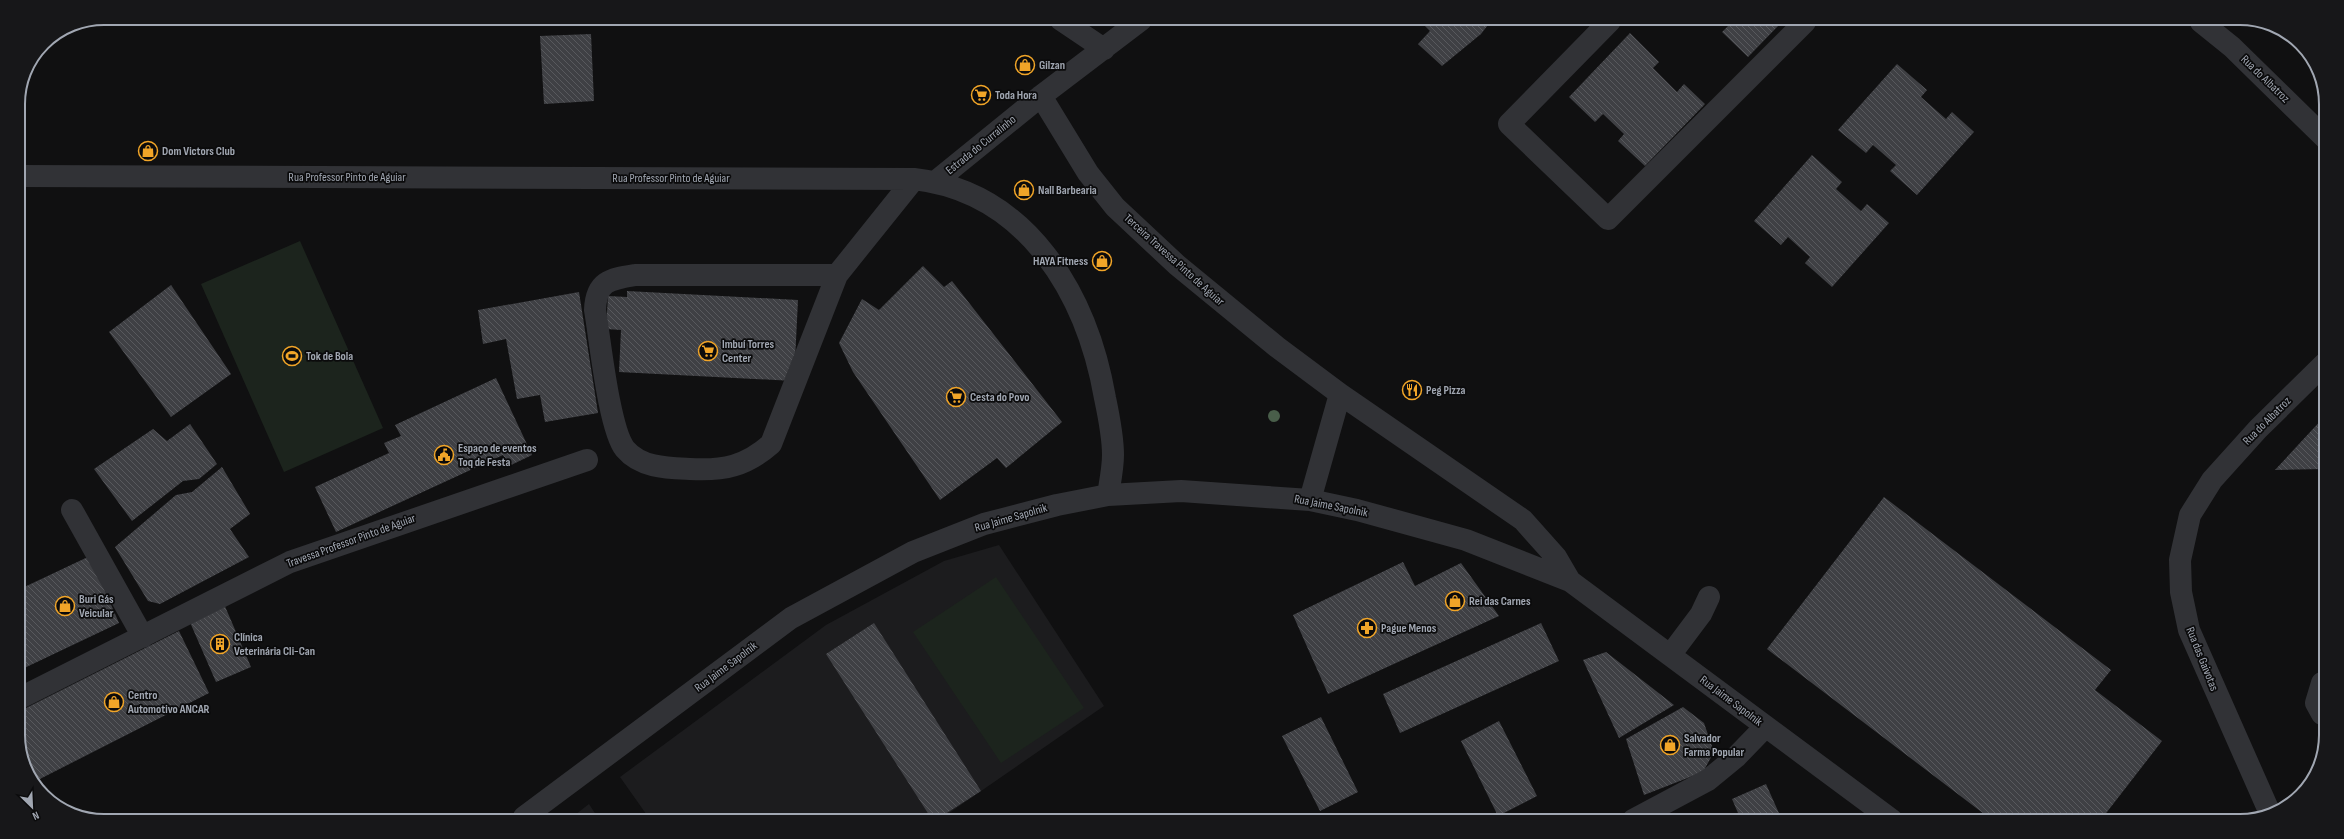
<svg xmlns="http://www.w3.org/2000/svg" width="2344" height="839" font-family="'Sofia Sans Condensed',sans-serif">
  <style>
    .built { fill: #1c1c1e }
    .garden { fill: #1c241d }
    .building { fill: url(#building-back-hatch) }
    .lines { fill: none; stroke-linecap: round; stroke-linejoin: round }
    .minor { stroke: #313236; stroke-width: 22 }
    .tree { fill: #495e4a }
    .labels { text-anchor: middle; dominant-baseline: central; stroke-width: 3.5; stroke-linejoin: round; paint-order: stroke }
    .poi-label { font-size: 12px; font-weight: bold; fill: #a1a7b2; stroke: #0b0b0c; text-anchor: start }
    .street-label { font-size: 12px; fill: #a1a7b2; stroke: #0b0b0c }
    .rim { fill: none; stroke: #a1a7b2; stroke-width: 2 }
  </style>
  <defs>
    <pattern id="building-back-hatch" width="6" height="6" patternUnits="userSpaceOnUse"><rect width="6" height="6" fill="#3f4044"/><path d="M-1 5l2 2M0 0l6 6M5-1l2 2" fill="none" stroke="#58595d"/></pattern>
  </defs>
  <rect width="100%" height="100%" fill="#101011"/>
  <path class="built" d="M 999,545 L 1104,706 L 942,818 L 649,818 L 620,777 L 826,625 L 944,561 Z
    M 589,804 L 598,818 L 571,818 Z"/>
  <path class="garden" d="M 300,241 L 383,428 L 284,472 L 201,284 Z
    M 996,577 L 1084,708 L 1001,763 L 913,632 Z"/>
  <path class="building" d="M 1420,21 L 1491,21 L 1481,34 L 1442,66 L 1418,44 L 1430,31 Z
    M 1723,21 L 1783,21 L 1748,57 L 1722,32 L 1728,26 Z
    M 1630,33 L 1659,62 L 1653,68 L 1677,92 L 1684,84 L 1705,104 L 1645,166 L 1618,141 L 1624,134 L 1603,114 L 1595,122 L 1569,97 Z
    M 591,34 L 594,101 L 544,104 L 540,36 Z
    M 1897,64 L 1927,90 L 1921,97 L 1946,119 L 1952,112 L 1974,132 L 1917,195 L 1890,171 L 1896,165 L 1873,145 L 1866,153 L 1838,130 Z
    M 1812,155 L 1842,182 L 1836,189 L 1861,211 L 1867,204 L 1889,223 L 1832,287 L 1805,263 L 1810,257 L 1788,237 L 1781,245 L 1754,221 Z
    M 923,266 L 944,287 L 952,281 L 1062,422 L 1006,468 L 997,458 L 940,500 L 853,372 L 839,343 L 862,299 L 879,310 Z
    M 171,285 L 231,374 L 171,417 L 109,332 Z
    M 627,291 L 798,300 L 794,381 L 619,372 L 621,330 L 606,329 L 608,296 L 627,297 Z
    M 579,292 L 598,413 L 545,422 L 540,395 L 517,399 L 506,339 L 483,344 L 478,310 Z
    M 496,378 L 532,455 L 509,466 L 503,455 L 336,532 L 315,487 L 389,453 L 384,443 L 401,436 L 395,425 Z
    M 2324,417 L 2323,469 L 2275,470 Z
    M 190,424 L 217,464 L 199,479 L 183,481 L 132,521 L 94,469 L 153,429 L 167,441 Z
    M 222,467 L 250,514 L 230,529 L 249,557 L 160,604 L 148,601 L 115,547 L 176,495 L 192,492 Z
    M 1884,497 L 2111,670 L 2095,690 L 2162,741 L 2100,821 L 1992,820 L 1767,649 Z
    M 90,556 L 119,623 L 18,671 L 18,590 Z
    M 1403,562 L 1415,586 L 1461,563 L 1499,616 L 1328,694 L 1293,615 Z
    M 224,604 L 251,667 L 216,682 L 189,620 Z
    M 874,623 L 981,791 L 939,818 L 931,818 L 826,654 Z
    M 1541,623 L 1559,661 L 1400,733 L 1383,694 Z
    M 179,631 L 209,693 L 34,782 L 18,741 L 18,712 Z
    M 1606,652 L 1674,705 L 1619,738 L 1583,660 Z
    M 1683,707 L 1704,723 L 1714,752 L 1703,772 L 1644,795 L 1626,739 Z
    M 1321,717 L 1358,792 L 1320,811 L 1282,736 Z
    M 1499,721 L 1537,796 L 1498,816 L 1461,741 Z
    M 1766,784 L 1782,820 L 1741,820 L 1732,799 Z"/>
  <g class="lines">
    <path class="minor" d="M 1061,20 L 1104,49
      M 1610,21 L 1509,124 L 1608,219 L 1805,22
      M 2201,22 L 2232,47 L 2326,139
      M 1041,96 L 1088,173 L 1115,207 L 1177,265 L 1277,347 L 1340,394 L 1523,520 L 1556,557 L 1570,581
      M 18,176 L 914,179 C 1028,192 1087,295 1105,398 C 1109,417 1113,436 1113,455 C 1113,468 1110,482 1108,495
      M 935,182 L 1041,96 L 1141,20
      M 837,275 L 635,275 C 610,279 596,281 595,310 C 600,339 609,429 625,449 C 641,468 668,468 690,469 C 724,471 746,466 771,444 L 837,275 L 914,179
      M 1310,500 L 1340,394
      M 72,510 L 143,637
      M 1671,654 L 1701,614 L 1709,597
      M 18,699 L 290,562 L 587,460
      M 2322,714 L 2316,703 L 2322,683
      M 2269,811 L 2189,630 L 2181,592 L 2180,560 L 2190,515 L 2212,480 L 2258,429 L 2324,364
      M 524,817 L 791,618 L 913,552 L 984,524 L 1057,505 L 1108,495 L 1181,491 L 1310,500 L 1357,510 L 1466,540 L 1570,581 L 1892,820
      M 1633,820 L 1708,780 L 1736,757 L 1765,727"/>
  </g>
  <circle class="tree" cx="1274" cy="416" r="6"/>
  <defs>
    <g id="shop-ring" transform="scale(1)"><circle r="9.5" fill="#0b0b0c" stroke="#f1a528" stroke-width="1.5"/><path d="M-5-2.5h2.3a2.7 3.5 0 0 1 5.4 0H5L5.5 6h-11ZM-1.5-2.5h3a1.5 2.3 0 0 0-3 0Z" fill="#f1a528"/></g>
    <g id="supermarket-ring" transform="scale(1)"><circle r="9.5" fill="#0b0b0c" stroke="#f1a528" stroke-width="1.5"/><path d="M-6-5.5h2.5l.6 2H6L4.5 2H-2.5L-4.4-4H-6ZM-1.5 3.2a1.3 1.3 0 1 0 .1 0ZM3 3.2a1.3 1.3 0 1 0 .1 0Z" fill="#f1a528"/></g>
    <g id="stadium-ring" transform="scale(1)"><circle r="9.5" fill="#0b0b0c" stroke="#f1a528" stroke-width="1.5"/><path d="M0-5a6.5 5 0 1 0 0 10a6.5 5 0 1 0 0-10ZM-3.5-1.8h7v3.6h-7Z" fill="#f1a528"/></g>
    <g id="restaurant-ring" transform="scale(1)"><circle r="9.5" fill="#0b0b0c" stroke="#f1a528" stroke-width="1.5"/><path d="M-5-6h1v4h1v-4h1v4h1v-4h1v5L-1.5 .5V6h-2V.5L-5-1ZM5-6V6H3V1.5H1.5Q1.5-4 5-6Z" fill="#f1a528"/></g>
    <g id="civic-ring" transform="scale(1)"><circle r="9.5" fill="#0b0b0c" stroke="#f1a528" stroke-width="1.5"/><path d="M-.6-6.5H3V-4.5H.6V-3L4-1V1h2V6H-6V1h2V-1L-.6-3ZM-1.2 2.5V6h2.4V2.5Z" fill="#f1a528"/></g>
    <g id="pharmacy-ring" transform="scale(1)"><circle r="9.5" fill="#0b0b0c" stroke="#f1a528" stroke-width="1.5"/><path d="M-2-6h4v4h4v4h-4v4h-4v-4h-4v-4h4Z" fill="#f1a528"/></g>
    <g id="building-ring" transform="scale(1)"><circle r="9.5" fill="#0b0b0c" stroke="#f1a528" stroke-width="1.5"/><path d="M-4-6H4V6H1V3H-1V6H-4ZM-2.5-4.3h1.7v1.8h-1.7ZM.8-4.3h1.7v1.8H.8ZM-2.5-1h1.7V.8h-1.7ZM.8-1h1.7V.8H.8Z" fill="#f1a528"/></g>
  </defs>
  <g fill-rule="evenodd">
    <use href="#shop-ring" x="1025" y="65"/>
    <use href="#supermarket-ring" x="981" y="95"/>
    <use href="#shop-ring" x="148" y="151"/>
    <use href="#shop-ring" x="1024" y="190"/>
    <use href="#shop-ring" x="1102" y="261"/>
    <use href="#supermarket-ring" x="708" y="351"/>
    <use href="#stadium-ring" x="292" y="356"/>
    <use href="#restaurant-ring" x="1412" y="390"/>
    <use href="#supermarket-ring" x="956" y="397"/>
    <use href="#civic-ring" x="444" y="455"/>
    <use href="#shop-ring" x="1455" y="601"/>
    <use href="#shop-ring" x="65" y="606"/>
    <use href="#pharmacy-ring" x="1367" y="628"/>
    <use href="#building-ring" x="220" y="644"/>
    <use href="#shop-ring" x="114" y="702"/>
    <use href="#shop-ring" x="1670" y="745"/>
  </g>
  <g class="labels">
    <g class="poi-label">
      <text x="1039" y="65">Gilzan</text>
      <text x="995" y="95">Toda Hora</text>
      <text x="162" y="151">Dom Victors Club</text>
      <text x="1038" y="190">Nall Barbearia</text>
      <text x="1088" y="261" text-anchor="end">HAYA Fitness</text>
      <text x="722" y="344">Imbuí Torres<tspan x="722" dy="14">Center</tspan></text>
      <text x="306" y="356">Tok de Bola</text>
      <text x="1426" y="390">Peg Pizza</text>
      <text x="970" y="397">Cesta do Povo</text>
      <text x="458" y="448">Espaço de eventos<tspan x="458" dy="14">Toq de Festa</tspan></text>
      <text x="79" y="599">Buri Gás<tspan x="79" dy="14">Veicular</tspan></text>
      <text x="1469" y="601">Rei das Carnes</text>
      <text x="1381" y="628">Pague Menos</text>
      <text x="234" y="637">Clínica<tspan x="234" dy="14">Veterinária Cli-Can</tspan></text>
      <text x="128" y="695">Centro<tspan x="128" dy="14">Automotivo ANCAR</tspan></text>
      <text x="1684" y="738">Salvador<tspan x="1684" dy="14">Farma Popular</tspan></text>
    </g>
    <g class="street-label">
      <text transform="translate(2265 79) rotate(44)">Rua do Albatroz</text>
      <text transform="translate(981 145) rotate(-39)">Estrada do Curralinho</text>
      <text x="347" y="177">Rua Professor Pinto de Aguiar</text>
      <text x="671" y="178">Rua Professor Pinto de Aguiar</text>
      <text transform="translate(1174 260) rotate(42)">Terceira Travessa Pinto de Aguiar</text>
      <text transform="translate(2267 421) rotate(-45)">Rua do Albatroz</text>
      <text transform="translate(1331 506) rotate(11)">Rua Jaime Sapolnik</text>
      <text transform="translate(1011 518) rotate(-16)">Rua Jaime Sapolnik</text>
      <text transform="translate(351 541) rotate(-20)">Travessa Professor Pinto de Aguiar</text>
      <text transform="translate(2202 659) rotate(68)">Rua das Gaivotas</text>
      <text transform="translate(726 667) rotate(-37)">Rua Jaime Sapolnik</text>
      <text transform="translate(1731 701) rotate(37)">Rua Jaime Sapolnik</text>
    </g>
  </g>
  <path d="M0 0H2344V839H0ZM104 25H2240A79 79 0 0 1 2319 104V735A79 79 0 0 1 2240 814H104A79 79 0 0 1 25 735V104A79 79 0 0 1 104 25Z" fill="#171719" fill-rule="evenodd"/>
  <path class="rim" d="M104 25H2240A79 79 0 0 1 2319 104V735A79 79 0 0 1 2240 814H104A79 79 0 0 1 25 735V104A79 79 0 0 1 104 25Z"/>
  <g transform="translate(32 807) rotate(156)" stroke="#0b0b0c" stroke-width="3" paint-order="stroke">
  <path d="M0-3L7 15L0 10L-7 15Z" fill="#a1a7b2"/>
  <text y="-6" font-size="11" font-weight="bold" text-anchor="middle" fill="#a1a7b2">N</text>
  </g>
</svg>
